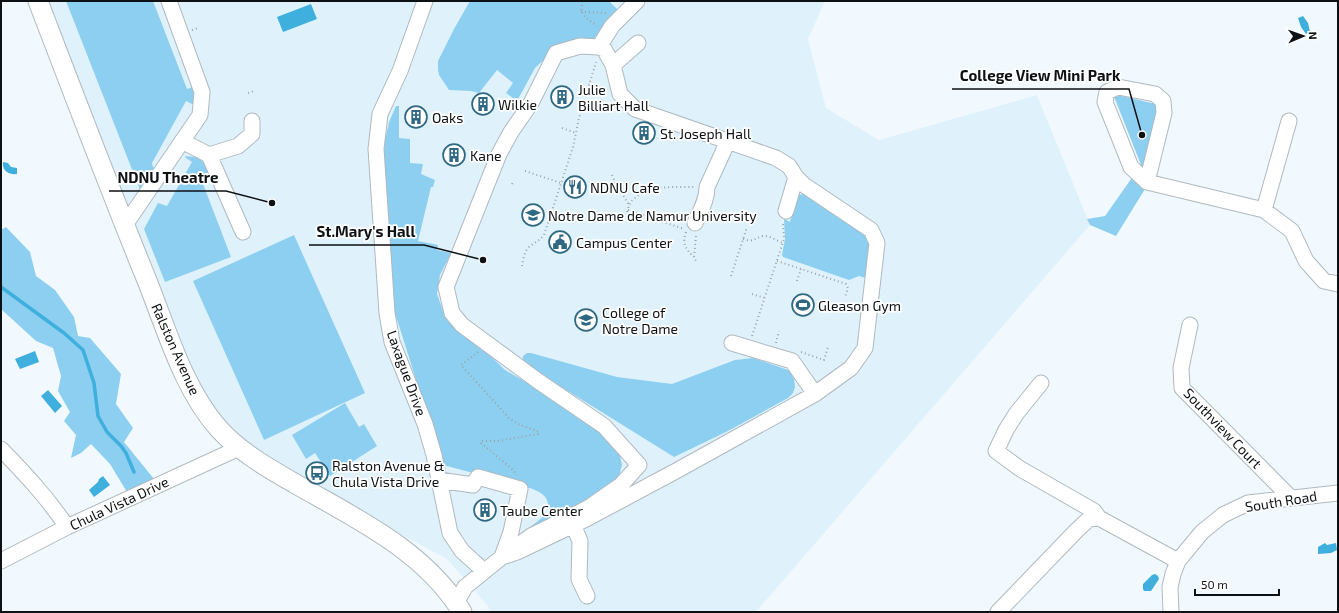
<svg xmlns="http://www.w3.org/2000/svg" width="1339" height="613" font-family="'Exo 2',sans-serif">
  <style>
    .built { fill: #dff2fc }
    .green { fill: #8ccff0 }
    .water { fill: #3fafde }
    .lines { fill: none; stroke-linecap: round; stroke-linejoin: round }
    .stream { stroke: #3fafde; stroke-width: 3.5 }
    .minor-casing { stroke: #afb9bf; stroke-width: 17 }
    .major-casing { stroke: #afb9bf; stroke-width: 21 }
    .path { stroke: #9ca3a6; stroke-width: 2; stroke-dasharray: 1 3; stroke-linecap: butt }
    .minor { stroke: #fff; stroke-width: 15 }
    .major { stroke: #fff; stroke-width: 19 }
    .labels { text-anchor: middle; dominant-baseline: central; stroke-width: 3.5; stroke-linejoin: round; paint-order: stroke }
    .poi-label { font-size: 14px; fill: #0e1113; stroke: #fff; text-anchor: start }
    .street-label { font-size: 14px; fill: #0e1113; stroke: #fff }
    .leader { fill: none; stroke: #0e1113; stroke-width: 1.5 }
    .callout-dot { fill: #0e1113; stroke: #fff; stroke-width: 1.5 }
    .callout-label { font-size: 15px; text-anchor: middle; font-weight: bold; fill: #0e1113; stroke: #fff; stroke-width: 3.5; stroke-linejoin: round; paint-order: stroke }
  </style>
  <rect width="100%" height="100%" fill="#f1f9fe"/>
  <path class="built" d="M 38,1 L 825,1 L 808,39 L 826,108 L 879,140 L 1037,95 L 1090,225 L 756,612 L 489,612 L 488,606 L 447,559 L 232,444 L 203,415 Z"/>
  <path class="green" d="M 66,1 L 153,1 L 187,89 L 195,86 L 194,105 L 186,101 L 152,163 L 153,167 L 159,171 L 142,195 Z
    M 470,1 L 609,1 L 619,11 L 597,38 L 571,44 L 552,52 L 535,68 L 517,101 L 506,93 L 513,83 L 497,70 L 479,93 L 471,91 L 449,90 L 439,75 L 438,70 L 438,61 L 454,29 Z
    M 1113,94 L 1160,105 L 1145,189 L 1116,236 L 1090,225 L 1087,219 L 1105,216 L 1141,165 Z
    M 396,106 L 399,106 L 399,138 L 410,139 L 410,163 L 423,164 L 421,174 L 435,180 L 433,187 L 431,187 L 418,241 L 438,245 L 437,250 L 451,253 L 440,275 L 437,294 L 442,308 L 450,319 L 464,330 L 505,370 L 562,403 L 612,442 L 620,456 L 622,465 L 619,476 L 612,487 L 520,535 L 548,513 C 550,498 544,493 530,488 L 443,465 L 395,313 L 385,217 L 383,163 L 385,141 L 389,122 Z
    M 185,156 C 200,157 203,159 209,172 L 200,176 L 231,257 L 165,282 L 144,229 L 158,203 L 167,206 L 192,162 L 186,158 Z
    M 804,194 L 864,232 L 871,242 L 869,279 L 859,276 L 849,280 L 783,257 L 782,255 L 785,239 L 784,219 L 790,222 L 797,195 Z
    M 6,227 L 30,252 L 36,276 L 55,290 L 74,317 L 78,336 L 90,338 L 121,374 L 116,404 L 133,428 L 124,442 L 154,479 L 127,492 L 110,464 L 91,444 L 81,453 L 71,458 L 76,435 L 64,421 L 70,412 L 58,391 L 61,376 L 53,348 L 36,341 L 1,309 L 1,230 Z
    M 294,235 L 365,393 L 264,440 L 193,281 Z
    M 527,353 L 531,353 L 617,377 L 672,384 L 735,360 L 753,358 L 788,370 L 791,373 L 794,379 L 795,387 L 793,393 L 788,398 L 728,431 L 674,457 L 534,370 C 529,366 521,362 523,356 Z
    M 345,403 L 359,427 L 364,424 L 377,446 L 330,476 L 315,453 L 306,459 L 292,435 Z"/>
  <path class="water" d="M 311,4 L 317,19 L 283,32 L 277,17 Z
    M 1303,16 L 1308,23 L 1310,32 L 1306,34 L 1301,27 L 1298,18 Z
    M 3,162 L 8,163 L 11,167 L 17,168 L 17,174 C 9,175 2,171 3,162 Z
    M 35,351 L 39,362 L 20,369 L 15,359 Z
    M 48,390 L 62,406 L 55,413 L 41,396 Z
    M 103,476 L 110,485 L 94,497 L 89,490 L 98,482 L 99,479 Z
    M 1325,543 L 1327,545 L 1336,543 L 1337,550 L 1331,553 L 1318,554 L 1318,547 Z
    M 1155,574 L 1158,576 L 1159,579 L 1151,591 L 1144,591 L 1143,589 L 1143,584 L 1152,575 Z"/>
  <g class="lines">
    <path class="stream" d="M 1,287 L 64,333 L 83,350 L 94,383 L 98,416 L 107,432 L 121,446 L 126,453 L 134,472"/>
    <g class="minor-casing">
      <path id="minor" d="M 425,1 L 400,71 L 380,114 L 376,149 L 387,313 L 392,342 L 425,424 L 434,455 L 450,533 L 462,551 L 484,571
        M 599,47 L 612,26 L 637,1
        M 613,65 L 638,43
        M 1118,87 L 1155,94 L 1163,101 L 1164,113 L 1147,182 L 1131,167 L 1105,102 L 1107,92 Z
        M 182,141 L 209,155 L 243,232
        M 209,155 L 238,146 L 252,134 L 252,121
        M 1147,182 L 1264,210 L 1292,231 L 1306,261 L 1324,281 L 1338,284
        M 1264,210 L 1289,121
        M 786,211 L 796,177
        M 695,223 C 700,211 707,201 707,187 L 728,141
        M 125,225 L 200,115 L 202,92 L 169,1
        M 1190,325 L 1181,368 L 1182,388 L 1291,498
        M 732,343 L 792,361 L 815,394
        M 1041,383 L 1016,414 L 1006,430 L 996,451 L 1019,468 L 1094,511 L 1099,518
        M 1,449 C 26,475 47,497 67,527
        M 439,480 L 473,485 L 478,477 L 520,489 L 511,532 L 502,557
        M 573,525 L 580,541 L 579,579 L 587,596
        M 1,561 L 67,527 L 239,448
        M 456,603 L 465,587 L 502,557 L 517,552 L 586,519 L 676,471 L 815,394 L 851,368 L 865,348 L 877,243 L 871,230 L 804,185 L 796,177 L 789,166 L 776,158 L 635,109 L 620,94 L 613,65 L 604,49 L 599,47 L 580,46 L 556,53 L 531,103 L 511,132 L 499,154 L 446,287 L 452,313 L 462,325 L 538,381 L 604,426 L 639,465 L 621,485 L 591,506 L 578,513 L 531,536 L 502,557
        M 998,612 L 1077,530 L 1089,519 L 1099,518 L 1178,561
        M 1171,612 L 1170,587 L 1173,574 L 1178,561 L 1202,532 L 1223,515 L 1248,503 L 1338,493"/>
    </g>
    <g class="major-casing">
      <path id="major" d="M 38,1 C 74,95 110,190 148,283 C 167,331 184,390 219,429 C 240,452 268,468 294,483 C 355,518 424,550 462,612"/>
    </g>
    <path class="path" d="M 583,1 L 581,11 L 586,18 L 597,26
      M 581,11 L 585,12 L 607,13
      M 192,30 L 198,28
      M 248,93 L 254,91
      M 562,128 L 576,133
      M 525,171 L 561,183
      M 612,175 L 615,182 L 629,205
      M 512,184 L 513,182
      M 628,210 L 684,229
      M 627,212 C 629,206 630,201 635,198 C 649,185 676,187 694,187
      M 686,232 C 682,243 685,249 694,257
      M 696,236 L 694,257 L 697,263
      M 743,239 C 754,243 754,238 763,236 C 769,235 777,241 783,243
      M 777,261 L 846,284 L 848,288 L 845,297
      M 522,266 C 523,260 524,252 529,247 C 534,243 539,241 544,235 L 573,147 L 579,118 L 596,62
      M 731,276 L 747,227
      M 797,281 L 801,269
      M 752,294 L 765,298
      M 752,336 L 784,239 L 783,224
      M 776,343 L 779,331
      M 478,352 L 461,365 L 509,418 L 518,424 L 539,432 L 538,434 L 498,441 L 481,441 L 481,443 L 512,469 L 517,475
      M 801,352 L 824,360 L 828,347"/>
    <use href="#minor" class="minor"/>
    <use href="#major" class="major"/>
  </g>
  <defs>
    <g id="building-ring" transform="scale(1.15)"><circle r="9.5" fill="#fff" stroke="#2f6882" stroke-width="1.5"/><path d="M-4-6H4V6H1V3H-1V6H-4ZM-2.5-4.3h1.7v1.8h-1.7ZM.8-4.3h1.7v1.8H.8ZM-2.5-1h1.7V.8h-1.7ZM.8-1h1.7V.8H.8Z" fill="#2f6882"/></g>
    <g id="restaurant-ring" transform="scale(1.15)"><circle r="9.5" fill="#fff" stroke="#2f6882" stroke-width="1.5"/><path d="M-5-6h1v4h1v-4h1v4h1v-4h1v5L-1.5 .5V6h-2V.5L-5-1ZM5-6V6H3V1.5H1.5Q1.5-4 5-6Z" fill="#2f6882"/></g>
    <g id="school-ring" transform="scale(1.15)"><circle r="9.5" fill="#fff" stroke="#2f6882" stroke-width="1.5"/><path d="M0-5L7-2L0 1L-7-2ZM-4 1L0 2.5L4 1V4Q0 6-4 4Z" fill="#2f6882"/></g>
    <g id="civic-ring" transform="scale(1.15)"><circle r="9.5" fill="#fff" stroke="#2f6882" stroke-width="1.5"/><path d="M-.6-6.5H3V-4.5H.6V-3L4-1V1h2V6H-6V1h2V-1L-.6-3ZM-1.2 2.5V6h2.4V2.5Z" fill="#2f6882"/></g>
    <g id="stadium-ring" transform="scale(1.15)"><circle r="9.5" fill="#fff" stroke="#2f6882" stroke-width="1.5"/><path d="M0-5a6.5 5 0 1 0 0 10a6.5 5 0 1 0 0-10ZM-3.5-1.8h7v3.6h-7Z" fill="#2f6882"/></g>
    <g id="university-ring" transform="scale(1.15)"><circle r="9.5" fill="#fff" stroke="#2f6882" stroke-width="1.5"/><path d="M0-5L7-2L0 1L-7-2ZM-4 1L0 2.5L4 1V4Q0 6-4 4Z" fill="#2f6882"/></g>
    <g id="bus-ring" transform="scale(1.15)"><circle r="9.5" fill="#fff" stroke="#2f6882" stroke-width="1.5"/><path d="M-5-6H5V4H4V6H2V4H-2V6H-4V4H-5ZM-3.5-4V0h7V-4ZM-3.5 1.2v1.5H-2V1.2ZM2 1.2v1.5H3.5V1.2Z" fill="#2f6882"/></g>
  </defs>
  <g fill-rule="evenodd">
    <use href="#building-ring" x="562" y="97"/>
    <use href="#building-ring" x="483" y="104"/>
    <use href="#building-ring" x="416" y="117"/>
    <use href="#building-ring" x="644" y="133"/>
    <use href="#building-ring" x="454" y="155"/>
    <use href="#restaurant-ring" x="575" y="187"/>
    <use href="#school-ring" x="533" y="215"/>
    <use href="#civic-ring" x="560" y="242"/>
    <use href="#stadium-ring" x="803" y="305"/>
    <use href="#university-ring" x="586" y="320"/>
    <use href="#bus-ring" x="317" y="473"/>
    <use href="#building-ring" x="485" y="510"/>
  </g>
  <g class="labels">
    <g class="poi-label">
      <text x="578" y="89">Julie<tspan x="578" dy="16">Billiart Hall</tspan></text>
      <text x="498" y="104">Wilkie</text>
      <text x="432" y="117">Oaks</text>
      <text x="660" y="133">St. Joseph Hall</text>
      <text x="470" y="155">Kane</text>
      <text x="590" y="187">NDNU Cafe</text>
      <text x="548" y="215">Notre Dame de Namur University</text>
      <text x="576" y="242">Campus Center</text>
      <text x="818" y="305">Gleason Gym</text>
      <text x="602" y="312">College of<tspan x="602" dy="16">Notre Dame</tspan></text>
      <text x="332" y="465">Ralston Avenue &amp;<tspan x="332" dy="16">Chula Vista Drive</tspan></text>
      <text x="500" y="510">Taube Center</text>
    </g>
    <g class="street-label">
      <text transform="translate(176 349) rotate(66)">Ralston Avenue</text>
      <text transform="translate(407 373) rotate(70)">Laxague Drive</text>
      <text transform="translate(1223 428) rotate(46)">Southview Court</text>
      <text transform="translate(1281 501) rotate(-9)">South Road</text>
      <text transform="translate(119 503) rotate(-25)">Chula Vista Drive</text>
    </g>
  </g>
  <path class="leader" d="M1142 135L1129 89H952M272 203L226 191H109M483 260L424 245H309"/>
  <g class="callout-dot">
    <circle cx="1142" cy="135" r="4"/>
    <circle cx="272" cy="203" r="4"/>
    <circle cx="483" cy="260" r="4"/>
  </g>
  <g class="callout-label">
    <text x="1040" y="81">College View Mini Park</text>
    <text x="168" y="183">NDNU Theatre</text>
    <text x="366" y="237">St.Mary's Hall</text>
  </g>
  <rect width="1339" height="613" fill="none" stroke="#0e1113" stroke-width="4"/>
  <g transform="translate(1303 36) rotate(88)" stroke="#ffffff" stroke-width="3" paint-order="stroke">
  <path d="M0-3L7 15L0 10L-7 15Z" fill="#0e1113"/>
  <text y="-6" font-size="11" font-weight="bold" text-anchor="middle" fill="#0e1113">N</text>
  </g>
  <path d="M1195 589v6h84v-6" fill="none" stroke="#0e1113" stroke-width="2"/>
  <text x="1201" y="589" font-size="12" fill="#0e1113" stroke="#ffffff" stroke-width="3" paint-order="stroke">50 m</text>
</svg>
